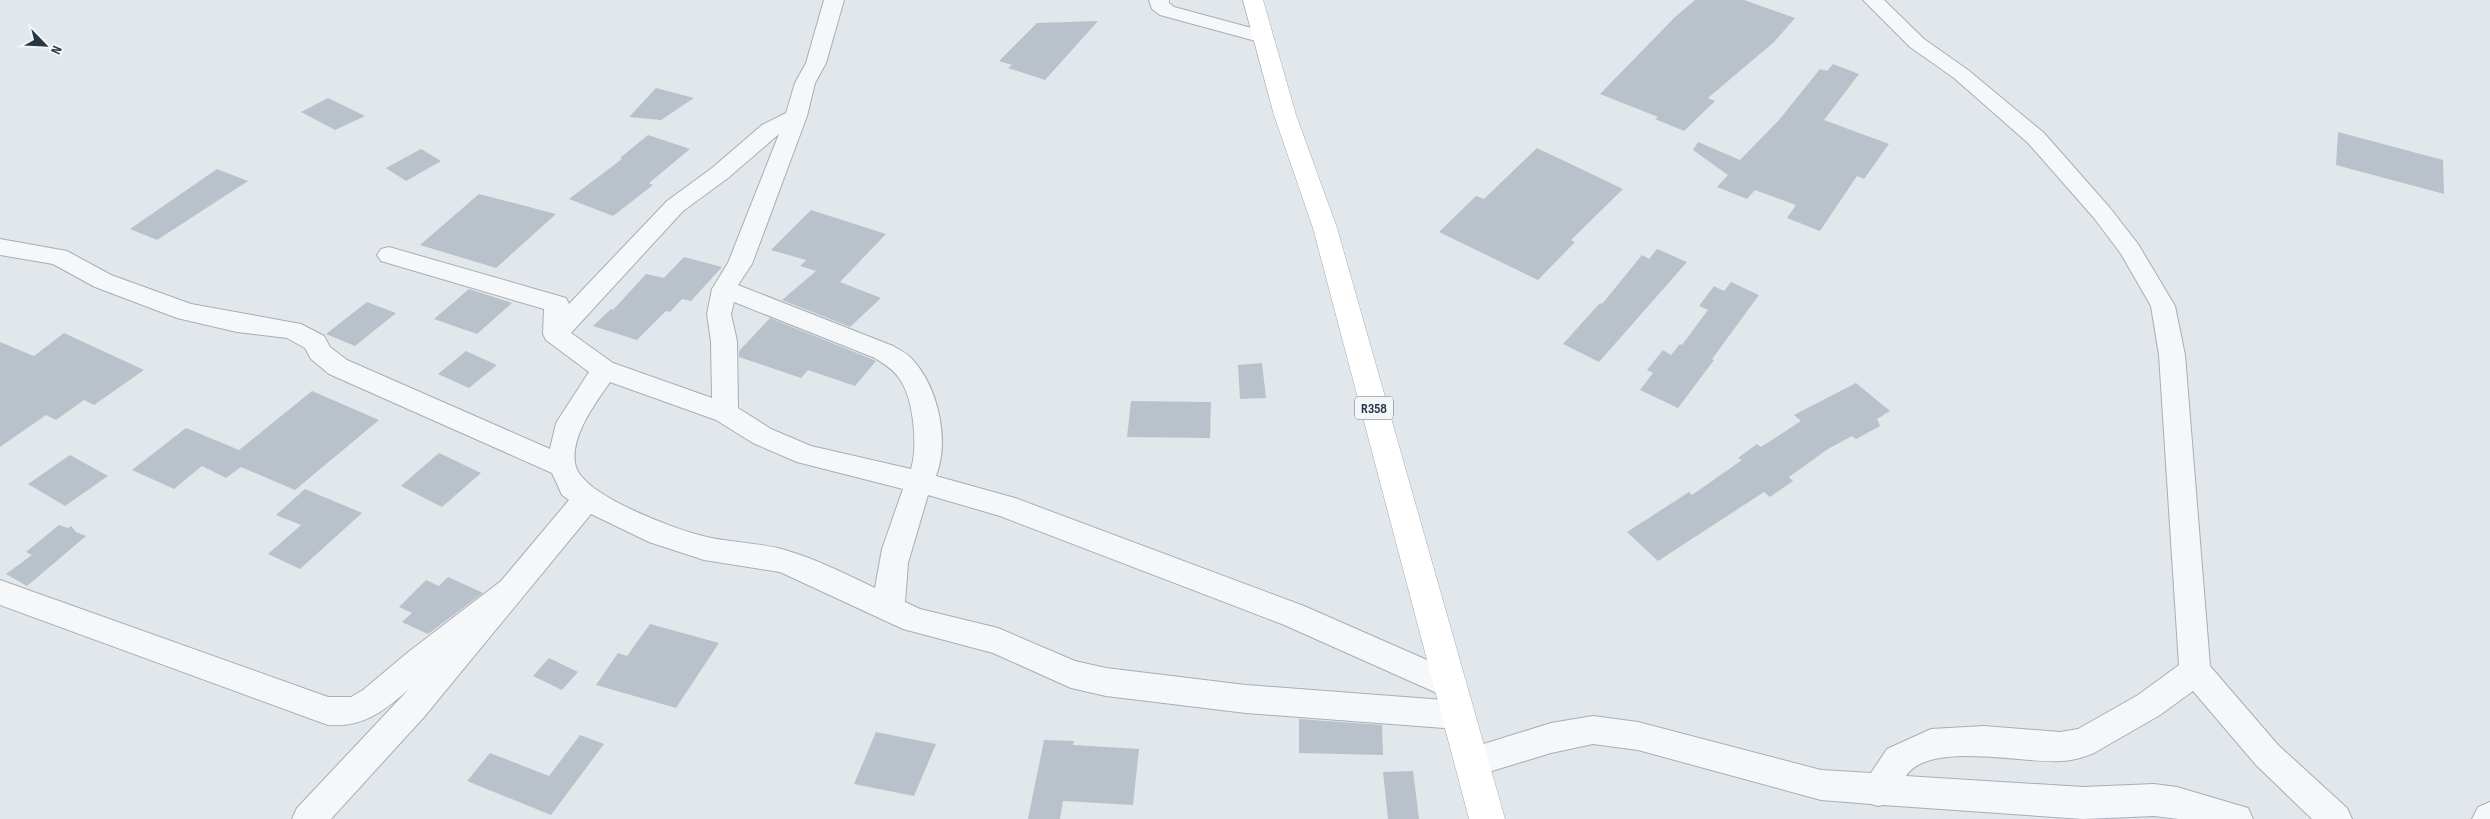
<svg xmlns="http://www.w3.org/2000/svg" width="2490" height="819" font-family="'Sofia Sans Condensed',sans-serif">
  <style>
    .building { fill: #b9c1ca }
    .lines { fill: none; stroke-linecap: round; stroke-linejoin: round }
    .minor-casing { stroke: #a6aeb7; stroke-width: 2 }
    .major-casing { stroke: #a0adb9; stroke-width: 1 }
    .minor { fill: #f5f7f9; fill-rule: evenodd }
    .major { fill: #fff; fill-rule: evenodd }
    .labels { text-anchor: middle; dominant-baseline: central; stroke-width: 4; stroke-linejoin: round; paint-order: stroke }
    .shield { fill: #f2f6f9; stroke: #65707c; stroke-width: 1 }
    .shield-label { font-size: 14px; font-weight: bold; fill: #283646 }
  </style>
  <rect width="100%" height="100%" fill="#e2e7ec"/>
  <path class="building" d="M 1695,0 L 1744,0 L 1795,18 L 1774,42 L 1708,98 L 1715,101 L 1684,131 L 1655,119 L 1658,117 L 1600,94 L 1675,17 Z
    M 1098,21 L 1045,80 L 1008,68 L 1012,65 L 999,61 L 1037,23 Z
    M 1833,64 L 1859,74 L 1824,120 L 1889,144 L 1864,179 L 1857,176 L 1820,231 L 1787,218 L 1796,205 L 1755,190 L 1747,199 L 1717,187 L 1728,175 L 1693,150 L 1698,142 L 1740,160 L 1779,120 L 1820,69 L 1827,71 Z
    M 656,88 L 694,98 L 661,120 L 629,117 Z
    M 328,98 L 365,116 L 335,130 L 301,112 Z
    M 2338,132 L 2443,160 L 2444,194 L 2336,165 Z
    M 648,135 L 690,149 L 649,183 L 653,185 L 613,216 L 569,199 L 622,159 L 620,158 Z
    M 1537,148 L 1623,189 L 1571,240 L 1575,242 L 1538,280 L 1439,232 L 1476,196 L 1484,199 Z
    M 421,149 L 441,161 L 406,181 L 386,168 Z
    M 217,169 L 248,181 L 157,240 L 130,229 Z
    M 479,194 L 556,214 L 496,268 L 420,245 Z
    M 811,210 L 886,234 L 840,282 L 881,298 L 850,327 L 782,300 L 816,271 L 800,266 L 806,260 L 771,250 Z
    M 1657,249 L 1687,262 L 1599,362 L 1563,344 L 1600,303 L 1602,304 L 1642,255 L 1649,259 Z
    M 684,257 L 722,267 L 691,301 L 682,299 L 670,312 L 666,311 L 637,340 L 593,326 L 611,309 L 613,310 L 646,274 L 664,278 Z
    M 1731,282 L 1759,295 L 1712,359 L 1714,360 L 1678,408 L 1640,390 L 1653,373 L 1647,370 L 1663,350 L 1671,355 L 1680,344 L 1682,345 L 1708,310 L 1699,306 L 1714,286 L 1724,291 Z
    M 469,289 L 512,303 L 477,334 L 434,319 Z
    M 367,302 L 396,313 L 355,346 L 326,334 Z
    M 770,318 L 874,360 L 876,361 L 855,386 L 808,370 L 801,378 L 739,357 L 739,351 Z
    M 64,333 L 144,370 L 94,405 L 84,400 L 56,420 L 46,415 L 0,447 L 0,342 L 34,356 Z
    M 466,351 L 497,365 L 469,388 L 438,374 Z
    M 1262,363 L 1266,398 L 1240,399 L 1238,365 Z
    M 1856,383 L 1890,411 L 1877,419 L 1880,426 L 1856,439 L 1852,436 L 1828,449 L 1789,477 L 1793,481 L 1770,497 L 1764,492 L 1658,561 L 1627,532 L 1689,492 L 1692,495 L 1742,460 L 1738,458 L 1757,444 L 1761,447 L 1801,421 L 1794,415 Z
    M 312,391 L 379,420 L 295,490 L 241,467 L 226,478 L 202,466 L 174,489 L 132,470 L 186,428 L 239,450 Z
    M 1131,401 L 1211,402 L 1210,438 L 1127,437 Z
    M 439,453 L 481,473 L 442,507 L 401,486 Z
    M 70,455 L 108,476 L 65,506 L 28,484 Z
    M 305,489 L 362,513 L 300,569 L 268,554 L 301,525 L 276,515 Z
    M 59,525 L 68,528 L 71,526 L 76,532 L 86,536 L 27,586 L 6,574 L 32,555 L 26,552 Z
    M 448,577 L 483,593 L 428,634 L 402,622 L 412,613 L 399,607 L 426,580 L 439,586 Z
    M 650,624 L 719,643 L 676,708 L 596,685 L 618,653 L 627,656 Z
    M 549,658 L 578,672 L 562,690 L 533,676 Z
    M 1299,719 L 1382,725 L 1383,755 L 1299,753 Z
    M 876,732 L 936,744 L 914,796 L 854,784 Z
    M 580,735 L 604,744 L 551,815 L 467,781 L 490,753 L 549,776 Z
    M 1044,740 L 1074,741 L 1073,745 L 1139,749 L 1133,805 L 1063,801 L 1060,819 L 1028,819 Z
    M 1413,771 L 1419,819 L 1388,819 L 1383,772 Z"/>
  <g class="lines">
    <g class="minor-casing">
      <path id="minor" d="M 824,0 L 844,0 L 826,63 L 815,83 L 807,116 L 752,264 L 738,285 L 893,346 C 900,350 907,353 912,359 C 938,387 950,440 936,476 L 1015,498 L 1304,606 L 1459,674 L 1464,684 L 1459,694 L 1448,698 L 1282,624 L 1000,516 L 928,495 L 908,563 L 905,602 L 920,609 L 998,628 L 1075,661 L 1106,668 L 1246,685 L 1457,701 L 1468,705 L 1473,715 L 1468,725 L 1457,729 L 1246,713 L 1106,696 L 1071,688 L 993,653 L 903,629 L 780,572 L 704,560 L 649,542 L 591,514 L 424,717 L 331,819 L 292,819 L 297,808 L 409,689 C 384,711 363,728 328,725 L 0,605 L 0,580 L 328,697 L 351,697 L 363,690 L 407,653 L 501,581 L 569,500 L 562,495 L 552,473 L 329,374 L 311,359 L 305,348 L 287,338 L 237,332 L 177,318 L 95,287 L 53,264 L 0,255 L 0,239 L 67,251 L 111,275 L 191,304 L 301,324 L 324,336 L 330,347 L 347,360 L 550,449 L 556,423 L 589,372 L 546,340 L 543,334 L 544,309 L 381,261 L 377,255 L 381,249 L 389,247 L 566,298 L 569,304 L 667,201 L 712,168 L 762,125 L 786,113 L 795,83 L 806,63 ZM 779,134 L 728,263 L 712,289 L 707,314 L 711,341 L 712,398 L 613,363 L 571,333 L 683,211 L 728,178 ZM 734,302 L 875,358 C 884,364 893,369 899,378 C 914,398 918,446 911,469 L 811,446 L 771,429 L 738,408 L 737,341 L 731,314 ZM 610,382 L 716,420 L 753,443 L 797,462 L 903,489 L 882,549 L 875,588 C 846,574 816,559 785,550 C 758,542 729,543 703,536 C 674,529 585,496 576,467 C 568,439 595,404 610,382 Z
        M 1149,0 L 1169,0 L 1169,3 L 1174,7 L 1270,33 L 1273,37 L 1270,41 L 1263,43 L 1160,15 L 1152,9 Z
        M 1863,0 L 1884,0 L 1924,39 L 1968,70 L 2044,133 L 2110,208 L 2138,244 L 2175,306 L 2185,355 L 2210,666 L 2278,745 L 2347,808 L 2352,819 L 2312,819 L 2256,765 L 2193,691 L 2160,715 L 2094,753 C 2084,757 2072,761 2061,761 C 2025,764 1929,740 1906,776 L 2083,787 L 2154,784 L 2177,787 L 2248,808 L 2253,819 L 2179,819 L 2154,816 L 2083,819 L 1883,805 L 1878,806 L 1871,804 L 1821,800 L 1638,750 L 1593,744 L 1551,753 L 1472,777 L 1461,773 L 1456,762 L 1461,751 L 1551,723 L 1593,716 L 1638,722 L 1821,770 L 1871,773 L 1887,749 L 1931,729 L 1984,726 L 2060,732 L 2078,729 L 2138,695 L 2179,665 L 2159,355 L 2151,306 L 2121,254 L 2094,218 L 2028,143 L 1954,78 L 1910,47 Z
        M 2490,802 L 2490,819 L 2472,819 L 2478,807 Z"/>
    </g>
    <g class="major-casing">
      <path id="major" d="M 1243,0 L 1263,0 L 1296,115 L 1337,228 L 1505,819 L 1469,819 L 1313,228 L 1274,115 Z"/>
    </g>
    <use href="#minor" class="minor"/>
    <use href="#major" class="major"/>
  </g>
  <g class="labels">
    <rect class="shield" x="1355" y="396.5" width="38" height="23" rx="4"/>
    <g class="shield-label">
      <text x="1374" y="408">R358</text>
    </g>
  </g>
  <g transform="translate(45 45) rotate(114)" stroke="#f2f6f9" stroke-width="4" paint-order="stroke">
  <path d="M0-4L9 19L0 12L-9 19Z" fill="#283646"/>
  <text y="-8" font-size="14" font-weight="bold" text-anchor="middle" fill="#283646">N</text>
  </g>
</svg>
